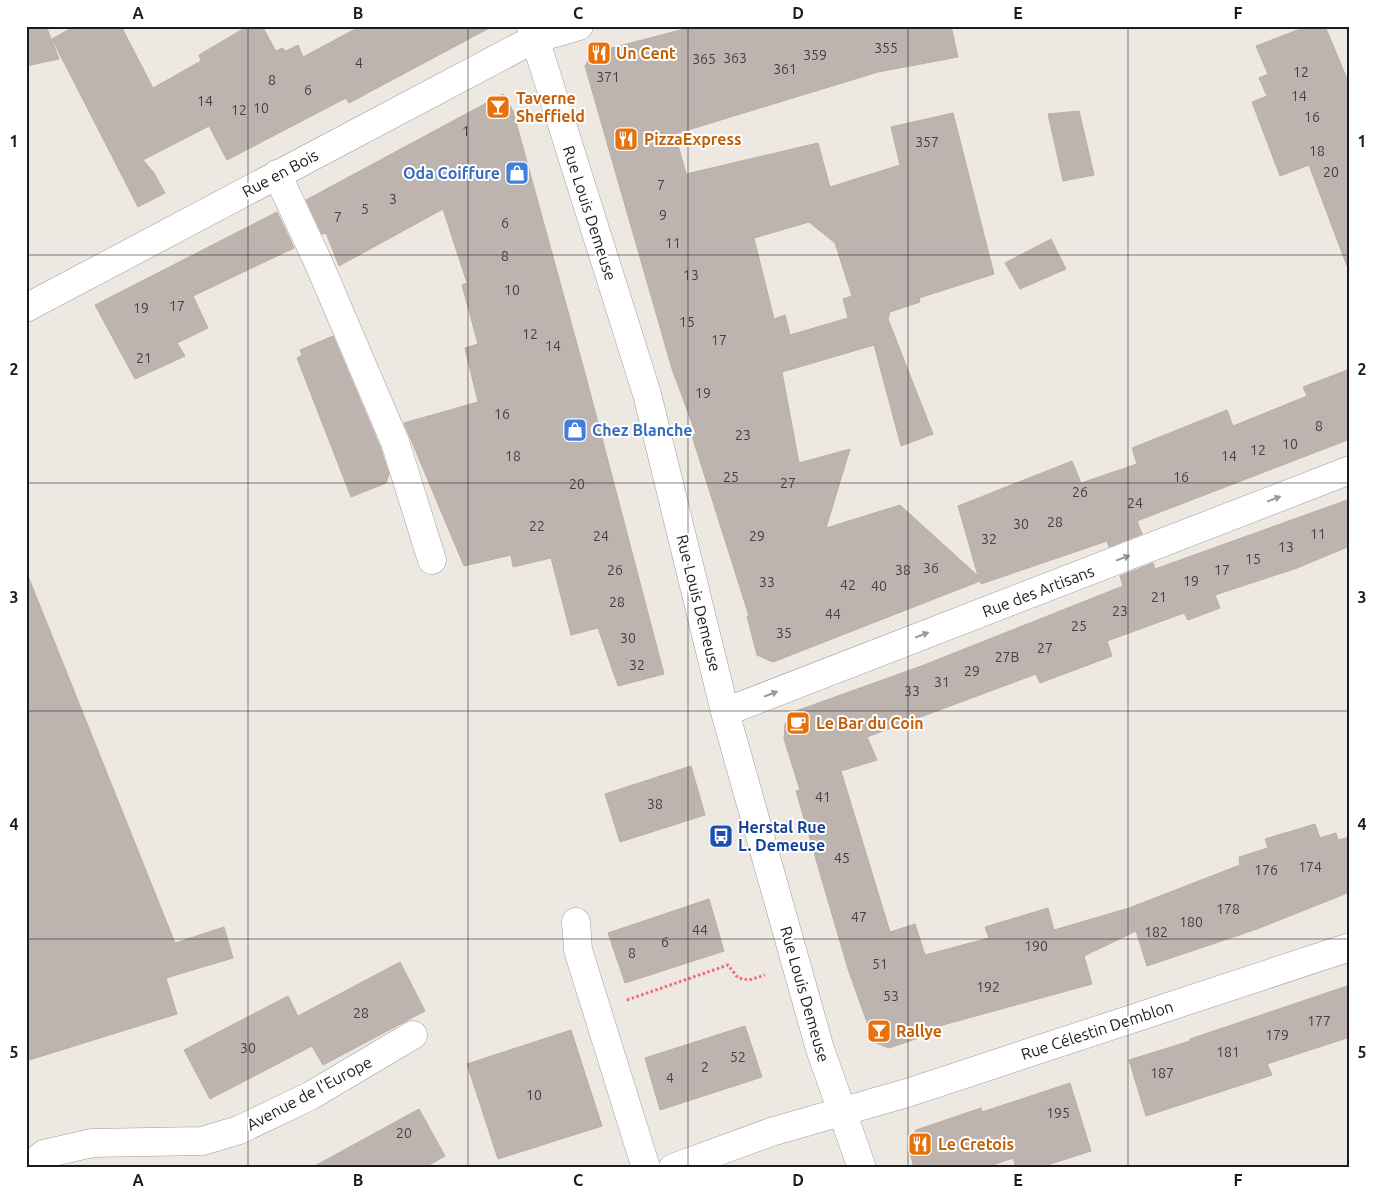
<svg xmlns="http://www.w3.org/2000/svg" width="1376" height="1194" font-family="Ubuntu,sans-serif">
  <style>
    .building { fill: #bdb3af; stroke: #beada5; fill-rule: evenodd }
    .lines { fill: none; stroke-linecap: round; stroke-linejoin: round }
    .minor-casing { stroke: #9d9d9d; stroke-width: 29 }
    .path { stroke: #f26d71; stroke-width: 3; stroke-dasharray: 2.5 2.5; stroke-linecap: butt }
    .minor { stroke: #fff; stroke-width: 28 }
    .oneway { fill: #999 }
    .grid { fill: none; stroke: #1c1c1c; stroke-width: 1; stroke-opacity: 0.55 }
    .labels { text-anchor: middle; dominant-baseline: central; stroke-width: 4; stroke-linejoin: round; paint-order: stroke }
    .number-label { font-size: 14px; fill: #444241 }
    .food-label { font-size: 16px; font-weight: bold; fill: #c56008; stroke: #fff; text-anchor: start }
    .street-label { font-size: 16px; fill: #1c1c1c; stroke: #fff }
    .shop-label { font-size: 16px; font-weight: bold; fill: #366cbe; stroke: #fff; text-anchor: end }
    .transit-label { font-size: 16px; font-weight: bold; fill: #164399; stroke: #fff; text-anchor: start }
    .neatline { fill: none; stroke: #1c1c1c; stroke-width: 2 }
    .grid-label { font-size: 16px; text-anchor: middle; font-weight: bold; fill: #1c1c1c }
  </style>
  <rect width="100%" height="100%" fill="#ede8e2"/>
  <path class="building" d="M 26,26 L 46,26 L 59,59 L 26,66 Z
    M 75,26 L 121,26 L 153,88 L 201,61 L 199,55 L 248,26 L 262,26 L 276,51 L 282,48 L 286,51 L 298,45 L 303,57 L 361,26 L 493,26 L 349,103 L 346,98 L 227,160 L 209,126 L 143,160 L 154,173 L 165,193 L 138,207 L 52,39 Z
    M 696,26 L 951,26 L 958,57 L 878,72 L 675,134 L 686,174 L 818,143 L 830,187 L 900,165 L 891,127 L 953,113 L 994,274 L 919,298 L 920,302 L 890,312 L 888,319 L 933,434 L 901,446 L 874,345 L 782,372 L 799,463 L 850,449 L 826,528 L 900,505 L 978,576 L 958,506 L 1072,461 L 1081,483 L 1137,464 L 1132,448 L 1227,410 L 1233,426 L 1307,396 L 1303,387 L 1350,369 L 1350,439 L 1137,521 L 1142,534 L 1109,547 L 1107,541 L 981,584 L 980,581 L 773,662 L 757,655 L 747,616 L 749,616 L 692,436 L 696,434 L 672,369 L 585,66 L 592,53 ZM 809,222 L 835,243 L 852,296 L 843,299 L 848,318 L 790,335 L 785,315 L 774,319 L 754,238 Z
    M 1308,26 L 1325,26 L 1350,86 L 1350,265 L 1347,266 L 1309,165 L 1280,176 L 1252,102 L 1267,96 L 1259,78 L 1268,74 L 1256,46 Z
    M 503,94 L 513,111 L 586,377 L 664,674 L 618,686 L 598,628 L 571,635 L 551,558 L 513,567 L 511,555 L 464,566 L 404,423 L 478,402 L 465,348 L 478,344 L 462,285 L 467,283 L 443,209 L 339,266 L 326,233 L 322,234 L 306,200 Z
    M 1079,111 L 1094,175 L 1063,181 L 1048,114 Z
    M 277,212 L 294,248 L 193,296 L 208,328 L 177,343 L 185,356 L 135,379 L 95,305 Z
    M 1051,239 L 1066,269 L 1020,289 L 1005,263 Z
    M 333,336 L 380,447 L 389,474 L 386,483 L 351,497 L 297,358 L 302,355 L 300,350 Z
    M 1350,499 L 1350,546 L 1297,568 L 1215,595 L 1220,608 L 1188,620 L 1184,613 L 1107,641 L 1112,656 L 1040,683 L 1036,674 L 867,737 L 877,760 L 841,771 L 890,932 L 915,924 L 925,955 L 989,938 L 985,927 L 1048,908 L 1054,930 L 1129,908 L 1240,865 L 1239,857 L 1268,848 L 1265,839 L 1315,824 L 1320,838 L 1336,833 L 1338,840 L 1350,837 L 1350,892 L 1257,929 L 1147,966 L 1136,931 L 1084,956 L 1092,984 L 932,1028 L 933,1033 L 889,1048 L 874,1042 L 848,969 L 796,791 L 800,790 L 784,739 L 785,724 L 796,711 L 924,665 L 1123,586 L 1120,576 L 1153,563 L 1155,569 Z
    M 28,576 L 175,943 L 224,927 L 233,958 L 166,978 L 177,1014 L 26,1061 Z
    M 691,766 L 705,815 L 620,842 L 605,794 Z
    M 709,899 L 724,951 L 625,983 L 608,933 Z
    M 400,962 L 425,1011 L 323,1065 L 312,1046 L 210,1099 L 184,1050 L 288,996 L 298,1016 Z
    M 1350,985 L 1350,1037 L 1267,1064 L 1272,1075 L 1146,1116 L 1129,1060 L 1190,1041 L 1190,1039 Z
    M 745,1026 L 762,1077 L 660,1110 L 645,1058 Z
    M 571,1030 L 602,1126 L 498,1159 L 467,1064 Z
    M 1070,1083 L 1091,1151 L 1038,1168 L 1016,1168 L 1013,1158 L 984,1168 L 914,1168 L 908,1144 L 916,1130 L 981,1108 L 982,1112 Z
    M 419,1109 L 445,1156 L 424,1168 L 311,1168 Z"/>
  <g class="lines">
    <g class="minor-casing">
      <path id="minor" d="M 531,26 L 647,394 L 725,712 L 820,1049 L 862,1168
        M 277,174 L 319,264 L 395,442 L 432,560
        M 26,308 L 534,39 L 579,26
        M 725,712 L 1350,470
        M 576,922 L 578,950 L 646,1168
        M 27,1168 L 44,1154 L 92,1143 L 202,1141 L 239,1130 L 310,1096 L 413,1035
        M 673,1168 L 771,1132 L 907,1093 L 1350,947"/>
    </g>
    <path class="path" d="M 627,1000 L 728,965 L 738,978 L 749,980 L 765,975"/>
    <use href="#minor" class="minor"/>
  </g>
  <defs><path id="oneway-solid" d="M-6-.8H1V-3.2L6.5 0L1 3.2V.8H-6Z" transform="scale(1.25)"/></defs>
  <g class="oneway">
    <use href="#oneway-solid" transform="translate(1274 499) rotate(-21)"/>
    <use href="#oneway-solid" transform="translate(1123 558) rotate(-21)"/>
    <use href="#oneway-solid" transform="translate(922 635) rotate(-21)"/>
    <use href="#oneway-solid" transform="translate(771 694) rotate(-21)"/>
  </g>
  <path class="grid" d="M 248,26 L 248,1168M 468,26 L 468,1168M 688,26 L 688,1168M 908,26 L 908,1168M 1128,26 L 1128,1168M 26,255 L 1350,255M 26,483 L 1350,483M 26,711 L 1350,711M 26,939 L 1350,939"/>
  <defs>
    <g id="restaurant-square" transform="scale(1.25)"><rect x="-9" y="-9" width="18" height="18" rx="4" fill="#e8710a" stroke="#fff"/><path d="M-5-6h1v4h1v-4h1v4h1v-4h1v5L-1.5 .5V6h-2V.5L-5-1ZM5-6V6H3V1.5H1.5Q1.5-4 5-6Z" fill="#fff"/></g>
    <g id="bar-square" transform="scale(1.25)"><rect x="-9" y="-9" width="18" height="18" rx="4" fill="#e8710a" stroke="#fff"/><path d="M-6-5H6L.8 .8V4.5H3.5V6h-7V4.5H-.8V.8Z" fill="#fff"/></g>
    <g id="shop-square" transform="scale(1.25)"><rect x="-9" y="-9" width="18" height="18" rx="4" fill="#3f7fe0" stroke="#fff"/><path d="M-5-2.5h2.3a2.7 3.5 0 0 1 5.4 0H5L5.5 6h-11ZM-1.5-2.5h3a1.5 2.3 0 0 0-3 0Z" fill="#fff"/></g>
    <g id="cafe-square" transform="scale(1.25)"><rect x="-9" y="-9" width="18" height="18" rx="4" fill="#e8710a" stroke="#fff"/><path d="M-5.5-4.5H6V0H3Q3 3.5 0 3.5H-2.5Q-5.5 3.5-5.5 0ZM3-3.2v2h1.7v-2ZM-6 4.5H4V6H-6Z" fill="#fff"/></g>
    <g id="bus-square" transform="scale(1.25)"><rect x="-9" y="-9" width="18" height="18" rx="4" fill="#1a4fb4" stroke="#fff"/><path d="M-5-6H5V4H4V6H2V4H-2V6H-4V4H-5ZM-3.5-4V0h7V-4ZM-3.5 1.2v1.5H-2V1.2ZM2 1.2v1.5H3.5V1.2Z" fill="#fff"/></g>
  </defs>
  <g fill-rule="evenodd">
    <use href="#restaurant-square" x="599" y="53"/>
    <use href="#bar-square" x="498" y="107"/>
    <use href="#restaurant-square" x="626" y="139"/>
    <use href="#shop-square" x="517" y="173"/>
    <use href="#shop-square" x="575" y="430"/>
    <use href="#cafe-square" x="798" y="723"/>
    <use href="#bus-square" x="721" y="836"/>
    <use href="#bar-square" x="879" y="1031"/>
    <use href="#restaurant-square" x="920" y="1144"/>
  </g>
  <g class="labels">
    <g class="number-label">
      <text x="886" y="48">355</text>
      <text x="815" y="55">359</text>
      <text x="735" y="58">363</text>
      <text x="704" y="59">365</text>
      <text x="359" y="63">4</text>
      <text x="785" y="69">361</text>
      <text x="1301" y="72">12</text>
      <text x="608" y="77">371</text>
      <text x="272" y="80">8</text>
      <text x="308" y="90">6</text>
      <text x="1299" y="96">14</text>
      <text x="205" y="101">14</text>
      <text x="261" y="108">10</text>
      <text x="239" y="110">12</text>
      <text x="1312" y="117">16</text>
      <text x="466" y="131">1</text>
      <text x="927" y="142">357</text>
      <text x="1317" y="151">18</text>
      <text x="1331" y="172">20</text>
      <text x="661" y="185">7</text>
      <text x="393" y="199">3</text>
      <text x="365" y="209">5</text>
      <text x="663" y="215">9</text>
      <text x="338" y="217">7</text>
      <text x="505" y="223">6</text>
      <text x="673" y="243">11</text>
      <text x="505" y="256">8</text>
      <text x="691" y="275">13</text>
      <text x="512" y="290">10</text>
      <text x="177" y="306">17</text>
      <text x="141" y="308">19</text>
      <text x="687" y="322">15</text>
      <text x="530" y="334">12</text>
      <text x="719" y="340">17</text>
      <text x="553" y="346">14</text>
      <text x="144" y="358">21</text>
      <text x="703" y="393">19</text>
      <text x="502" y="414">16</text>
      <text x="1319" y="426">8</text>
      <text x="743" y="435">23</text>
      <text x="1290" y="444">10</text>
      <text x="1258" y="450">12</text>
      <text x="513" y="456">18</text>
      <text x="1229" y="456">14</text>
      <text x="731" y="477">25</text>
      <text x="1181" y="477">16</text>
      <text x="788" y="483">27</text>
      <text x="577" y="484">20</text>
      <text x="1080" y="492">26</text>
      <text x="1135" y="503">24</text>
      <text x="1055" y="522">28</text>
      <text x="1021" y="524">30</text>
      <text x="537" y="526">22</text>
      <text x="1318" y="534">11</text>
      <text x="601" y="536">24</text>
      <text x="757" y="536">29</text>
      <text x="989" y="539">32</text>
      <text x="1286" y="547">13</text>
      <text x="1253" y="559">15</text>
      <text x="931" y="568">36</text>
      <text x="615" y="570">26</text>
      <text x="903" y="570">38</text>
      <text x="1222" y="570">17</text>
      <text x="1191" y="581">19</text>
      <text x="767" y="582">33</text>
      <text x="848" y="585">42</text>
      <text x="879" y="586">40</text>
      <text x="1159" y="597">21</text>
      <text x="617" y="602">28</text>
      <text x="1120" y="611">23</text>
      <text x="833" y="614">44</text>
      <text x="1079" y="626">25</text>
      <text x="784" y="633">35</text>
      <text x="628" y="638">30</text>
      <text x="1045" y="648">27</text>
      <text x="1007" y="657">27B</text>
      <text x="637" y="665">32</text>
      <text x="972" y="671">29</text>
      <text x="942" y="682">31</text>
      <text x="912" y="691">33</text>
      <text x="823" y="797">41</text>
      <text x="655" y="804">38</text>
      <text x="842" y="858">45</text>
      <text x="1310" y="867">174</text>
      <text x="1266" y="870">176</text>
      <text x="1228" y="909">178</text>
      <text x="859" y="917">47</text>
      <text x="1191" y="922">180</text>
      <text x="700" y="930">44</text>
      <text x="1156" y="932">182</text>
      <text x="665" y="942">6</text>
      <text x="1036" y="946">190</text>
      <text x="632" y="953">8</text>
      <text x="880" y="964">51</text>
      <text x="988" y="987">192</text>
      <text x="891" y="996">53</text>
      <text x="361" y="1013">28</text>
      <text x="1319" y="1021">177</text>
      <text x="1277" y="1035">179</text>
      <text x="248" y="1048">30</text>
      <text x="1228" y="1052">181</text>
      <text x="738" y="1057">52</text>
      <text x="705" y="1067">2</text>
      <text x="1162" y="1073">187</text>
      <text x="670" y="1078">4</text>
      <text x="534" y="1095">10</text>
      <text x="1058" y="1113">195</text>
      <text x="404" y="1133">20</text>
    </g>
    <g class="food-label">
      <text x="616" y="53">Un Cent</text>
      <text x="516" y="98">Taverne<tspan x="516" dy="18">Sheffield</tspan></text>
      <text x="644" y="139">PizzaExpress</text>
      <text x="816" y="723">Le Bar du Coin</text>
      <text x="896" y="1031">Rallye</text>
      <text x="938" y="1144">Le Cretois</text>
    </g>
    <g class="street-label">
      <text transform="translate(280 173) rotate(-28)">Rue en Bois</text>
      <text transform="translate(590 213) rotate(72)">Rue Louis Demeuse</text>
      <text transform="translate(1038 591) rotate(-21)">Rue des Artisans</text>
      <text transform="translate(699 603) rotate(76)">Rue Louis Demeuse</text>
      <text transform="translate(805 994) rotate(74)">Rue Louis Demeuse</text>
      <text transform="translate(1097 1030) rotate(-18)">Rue Célestin Demblon</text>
      <text transform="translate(309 1093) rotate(-28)">Avenue de l'Europe</text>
    </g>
    <g class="shop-label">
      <text x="500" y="173">Oda Coiffure</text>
      <text x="592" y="430" text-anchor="start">Chez Blanche</text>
    </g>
    <g class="transit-label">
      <text x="738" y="827">Herstal Rue<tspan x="738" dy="18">L. Demeuse</tspan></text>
    </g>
  </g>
  <rect width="1376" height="1194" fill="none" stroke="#ffffff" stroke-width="55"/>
  <rect x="28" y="28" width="1320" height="1138" class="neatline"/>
  <g class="grid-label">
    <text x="138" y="19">A</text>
    <text x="358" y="19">B</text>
    <text x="578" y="19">C</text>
    <text x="798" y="19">D</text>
    <text x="1018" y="19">E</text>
    <text x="1238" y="19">F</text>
    <text x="14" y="147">1</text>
    <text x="1362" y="147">1</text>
    <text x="14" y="375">2</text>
    <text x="1362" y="375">2</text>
    <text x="14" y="603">3</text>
    <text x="1362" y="603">3</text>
    <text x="14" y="830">4</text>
    <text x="1362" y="830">4</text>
    <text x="14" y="1058">5</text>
    <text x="1362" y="1058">5</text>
    <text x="138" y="1186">A</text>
    <text x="358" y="1186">B</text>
    <text x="578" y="1186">C</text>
    <text x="798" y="1186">D</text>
    <text x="1018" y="1186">E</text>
    <text x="1238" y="1186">F</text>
  </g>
</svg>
